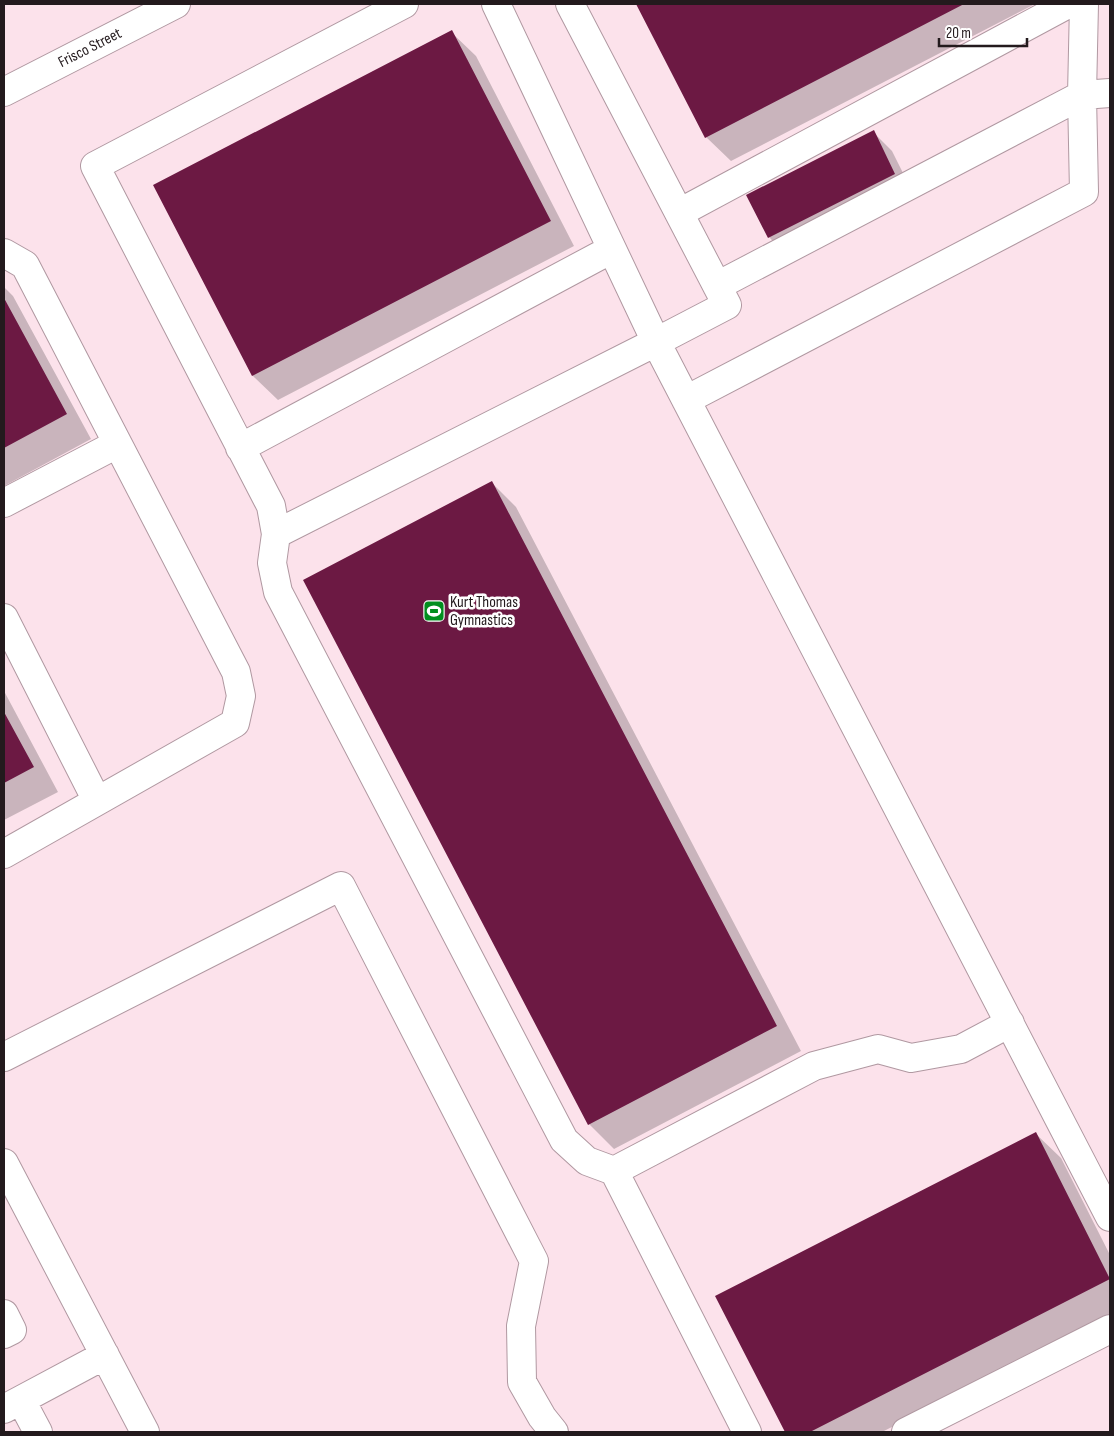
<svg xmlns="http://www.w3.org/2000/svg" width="1114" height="1436" font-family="'Sofia Sans Condensed',sans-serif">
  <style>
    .shadow { fill: #0003 }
    .building { fill: #6c1943 }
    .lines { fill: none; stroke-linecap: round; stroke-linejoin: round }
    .minor-casing { stroke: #b098a1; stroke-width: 30 }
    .minor { stroke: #fff; stroke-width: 28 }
    .labels { text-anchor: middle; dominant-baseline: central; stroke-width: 5; stroke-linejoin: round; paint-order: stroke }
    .street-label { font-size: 16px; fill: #231a1d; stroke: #fff }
    .poi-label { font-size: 16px; fill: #231a1d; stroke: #fff; text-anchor: start }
  </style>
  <rect width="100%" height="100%" fill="#fce2eb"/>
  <path class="shadow" d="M 638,4 L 1035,4 L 731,161 L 706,137 Z
    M 451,32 L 476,56 L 574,246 L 278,400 L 253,376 L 155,185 Z
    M 873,132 L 892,151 L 913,193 L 787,256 L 769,237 Z
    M 4,287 L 13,296 L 91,439 L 4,486 Z
    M 491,482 L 516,507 L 801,1051 L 614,1149 L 589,1124 Z
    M 4,691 L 58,792 L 4,820 Z
    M 1036,1134 L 1061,1158 L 1110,1255 L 1110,1316 L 882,1432 L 786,1432 L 717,1297 Z"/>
  <path class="building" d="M 636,4 L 964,4 L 705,138 Z
    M 452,30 L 551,221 L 252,376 L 153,185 Z
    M 874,130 L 895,174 L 768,238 L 746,195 Z
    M 4,298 L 67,414 L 4,448 Z
    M 492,481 L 777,1026 L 588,1125 L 303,580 Z
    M 4,712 L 34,767 L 4,783 Z
    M 1036,1132 L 1110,1279 L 810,1432 L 785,1432 L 715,1296 Z"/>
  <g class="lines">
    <g class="minor-casing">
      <path id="minor" d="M 404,4 L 95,166 L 271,506 L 276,534 L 272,563 L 278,592 L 564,1140 L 587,1161 L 614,1171
        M 570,4 L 727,305 L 656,342 L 1110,1217
        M 4,92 L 176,4
        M 679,213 L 1068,4
        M 4,253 L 25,265 L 236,672 L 241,696 L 235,723 L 4,854
        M 717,286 L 1082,95 L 1110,93
        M 686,400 L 1084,192 L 1082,95 L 1084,4
        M 240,448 L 612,249
        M 4,503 L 117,444
        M 276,534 L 656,342 L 496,4
        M 4,618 L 97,801
        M 4,1057 L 341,886 L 534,1261 L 521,1326 L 522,1382 L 542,1417 L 554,1432
        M 4,1163 L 145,1432
        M 4,1314 L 12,1330 L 4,1334
        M 21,1400 L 38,1432
        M 4,1409 L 105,1355
        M 747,1432 L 614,1171 L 814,1066 L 878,1049 L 911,1058 L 961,1049 L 1010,1023
        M 906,1432 L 1110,1329"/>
    </g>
    <use href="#minor" class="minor"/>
  </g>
  <defs>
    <g id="stadium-square" transform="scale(1.125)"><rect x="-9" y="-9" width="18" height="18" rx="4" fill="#018e1e" stroke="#fff"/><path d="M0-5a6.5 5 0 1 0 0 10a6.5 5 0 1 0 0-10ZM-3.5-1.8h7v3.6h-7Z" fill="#fff"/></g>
  </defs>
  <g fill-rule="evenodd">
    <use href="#stadium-square" x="434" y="611"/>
  </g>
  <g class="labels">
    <g class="street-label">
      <text transform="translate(90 48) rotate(-27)">Frisco Street</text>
    </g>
    <g class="poi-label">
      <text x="450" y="602">Kurt Thomas<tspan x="450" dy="18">Gymnastics</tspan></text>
    </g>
  </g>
  <rect width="1114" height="1436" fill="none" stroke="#231a1d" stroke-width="10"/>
  <path d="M939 38v8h88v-8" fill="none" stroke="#231a1d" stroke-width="2.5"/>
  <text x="946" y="38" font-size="15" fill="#231a1d" stroke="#ffffff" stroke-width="4" paint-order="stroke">20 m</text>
</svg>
